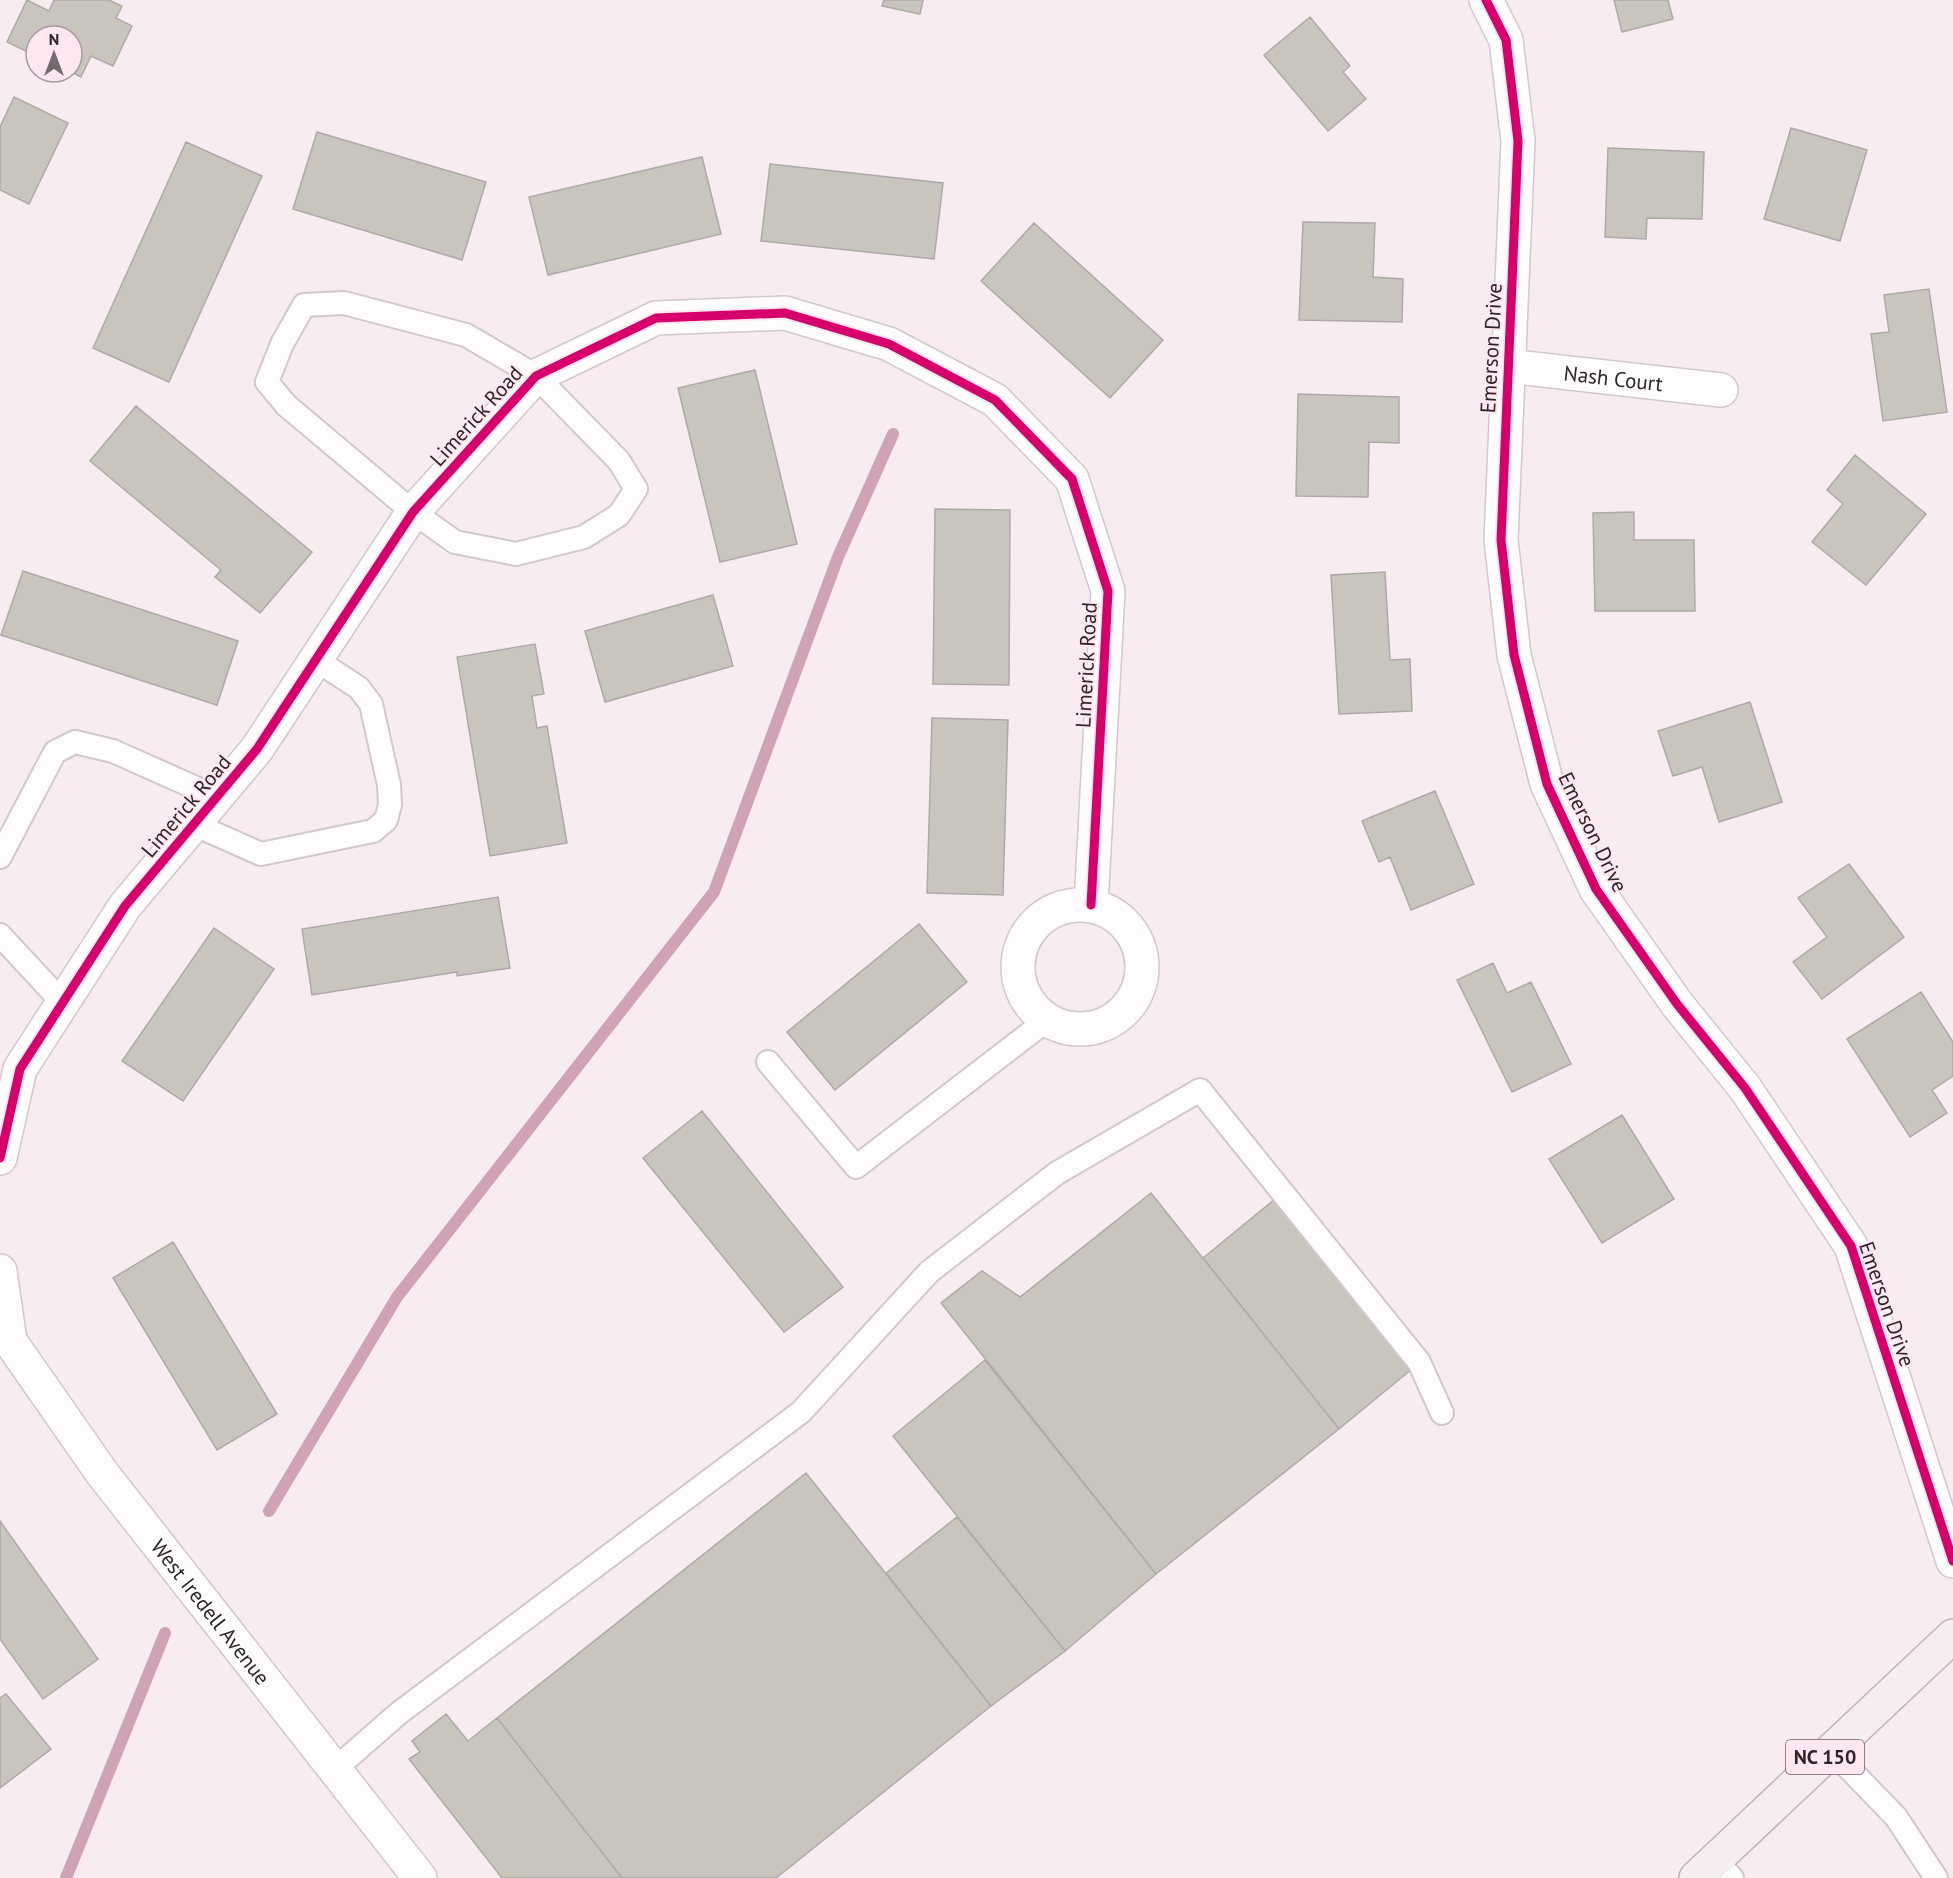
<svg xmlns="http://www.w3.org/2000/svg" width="1953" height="1878" font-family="'PT Sans',sans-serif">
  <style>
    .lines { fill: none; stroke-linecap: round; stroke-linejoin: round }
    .stream { stroke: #cfa2b5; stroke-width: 12 }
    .building { fill: #c9c5bc; stroke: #aea9a8; stroke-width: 1.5 }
    .service-casing { stroke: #d2c8cc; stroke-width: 26 }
    .minor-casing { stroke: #d2c8cc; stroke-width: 36 }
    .primary-casing { stroke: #c4b2b9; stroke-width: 36 }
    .service { stroke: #fefcfd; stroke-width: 22 }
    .minor { stroke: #fefcfd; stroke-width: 33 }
    .primary { stroke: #f6edf0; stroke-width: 33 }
    .cycleway-casing { stroke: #fee7f0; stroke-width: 13 }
    .cycleway { stroke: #d6006c; stroke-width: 9 }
    .labels { text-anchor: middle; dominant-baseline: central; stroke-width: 4.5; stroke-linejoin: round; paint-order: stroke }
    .shield { fill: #fee7f0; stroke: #6c5f64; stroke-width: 1.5 }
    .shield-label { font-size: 20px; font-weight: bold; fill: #2d2528 }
    .street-label { font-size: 21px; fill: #2d2528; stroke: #fee7f0 }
  </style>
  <rect width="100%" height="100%" fill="#f9ecf1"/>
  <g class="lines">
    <path class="stream" d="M 269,1511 L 397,1297 L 714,892 L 838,557 L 893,434
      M 66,1878 L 165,1633"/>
  </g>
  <path class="building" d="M 27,0 L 49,11 L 54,0 L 109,0 L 122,6 L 116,18 L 132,26 L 113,66 L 91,56 L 81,77 L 71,72 L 72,36 L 36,36 L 36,56 L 7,42 Z
    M 884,0 L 923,0 L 920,14 L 882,6 Z
    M 1614,0 L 1668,0 L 1673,19 L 1622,32 Z
    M 1310,17 L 1350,66 L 1343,72 L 1366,99 L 1328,131 L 1264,55 Z
    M 14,97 L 68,123 L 29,204 L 0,190 L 0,127 Z
    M 1791,128 L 1867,150 L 1840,241 L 1764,219 Z
    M 317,132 L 486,182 L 462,260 L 293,209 Z
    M 186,142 L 262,176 L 169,382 L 93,348 Z
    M 1608,148 L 1704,152 L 1702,219 L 1647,218 L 1646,239 L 1605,237 Z
    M 702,157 L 721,234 L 548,275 L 529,197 Z
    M 770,164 L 943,183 L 934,259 L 761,241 Z
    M 1303,222 L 1375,223 L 1373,277 L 1403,279 L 1402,322 L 1299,320 Z
    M 1034,223 L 1163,340 L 1110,398 L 981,281 Z
    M 1929,289 L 1947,412 L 1883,421 L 1871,334 L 1889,332 L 1884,295 Z
    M 755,370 L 797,544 L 720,562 L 678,388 Z
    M 1298,394 L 1399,397 L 1399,443 L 1369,442 L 1368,497 L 1296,496 Z
    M 136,406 L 312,552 L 260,613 L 215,577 L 221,570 L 90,461 Z
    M 1855,455 L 1926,514 L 1866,585 L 1812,542 L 1843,504 L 1827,490 Z
    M 935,509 L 1010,510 L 1009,685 L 933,684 Z
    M 1634,512 L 1634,540 L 1694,540 L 1695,611 L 1595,611 L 1593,513 Z
    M 23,571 L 238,641 L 217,705 L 1,635 Z
    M 1385,572 L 1390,660 L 1410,659 L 1412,711 L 1339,714 L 1331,575 Z
    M 713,595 L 733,666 L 605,702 L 585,631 Z
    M 535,644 L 544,694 L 532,696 L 537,728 L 547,726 L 567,843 L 490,856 L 457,657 Z
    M 1750,702 L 1782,802 L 1719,822 L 1702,767 L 1673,776 L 1658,731 Z
    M 932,718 L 1008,720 L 1003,895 L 927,893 Z
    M 1435,791 L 1474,884 L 1411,910 L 1390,857 L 1379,862 L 1362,821 Z
    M 1849,864 L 1904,937 L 1822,999 L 1793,962 L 1827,937 L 1798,898 Z
    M 498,897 L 510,968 L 457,976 L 457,972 L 312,995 L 302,929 Z
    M 919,924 L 967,982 L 835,1090 L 787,1032 Z
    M 214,928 L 274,969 L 183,1101 L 122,1061 Z
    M 1493,963 L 1507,993 L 1531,982 L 1571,1064 L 1512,1092 L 1457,980 Z
    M 1921,992 L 1953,1042 L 1953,1076 L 1932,1090 L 1947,1113 L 1910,1137 L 1847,1039 Z
    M 702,1111 L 843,1287 L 784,1332 L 643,1158 Z
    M 1622,1115 L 1674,1199 L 1602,1243 L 1549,1159 Z
    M 1151,1193 L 1339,1429 L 1156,1574 L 941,1303 L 982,1271 L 1020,1297 Z
    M 1275,1199 L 1412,1369 L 1339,1429 L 1203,1258 Z
    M 173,1242 L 277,1414 L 217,1450 L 113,1278 Z
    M 985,1360 L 1156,1574 L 1065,1651 L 893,1436 Z
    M 806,1473 L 991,1706 L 776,1878 L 622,1878 L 497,1718 Z
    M 957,1517 L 1065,1651 L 991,1706 L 886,1573 Z
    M 0,1521 L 98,1659 L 43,1699 L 0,1639 Z
    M 6,1694 L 51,1749 L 0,1788 L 0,1698 Z
    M 446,1714 L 468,1741 L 497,1718 L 622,1878 L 502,1878 L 409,1759 L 420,1752 L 412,1741 Z"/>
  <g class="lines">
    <g class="service-casing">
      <path id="service" d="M 344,303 L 466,335 L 536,376 L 619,461 L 636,489 L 619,515 L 584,537 L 516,554 L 455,542 L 413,512 L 286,405 L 267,382 L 282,344 L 304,305 Z
        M 193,824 L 261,854 L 373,831 L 386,820 L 390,805 L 389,785 L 371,704 L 359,688 L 316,660
        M 0,857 L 55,752 L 75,742 L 113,751 L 216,797
        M 0,935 L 63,1003
        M 768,1062 L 856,1167 L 1047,1020
        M 1832,1751 L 1896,1817 L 1936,1878
        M 335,1769 L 399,1713 L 801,1412 L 929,1272 L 1057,1173 L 1200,1090 L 1419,1362 L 1442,1413
        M 1715,1860 L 1732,1878"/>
    </g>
    <g class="minor-casing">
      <g id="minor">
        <path d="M 1486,0 L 1506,40 L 1518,141 L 1501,540 L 1514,655 L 1547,784 L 1596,889 L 1677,1004 L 1745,1088 L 1851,1246 L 1953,1561"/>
        <path id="s1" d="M 1508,366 L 1721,390"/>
        <circle cx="1080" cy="967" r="62"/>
        <path d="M 0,1158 L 20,1069 L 125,906 L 257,749 L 413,512 L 536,376 L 656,318 L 785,313 L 889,344 L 995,400 L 1072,479 L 1108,591 L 1091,905"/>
        <path id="s2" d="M 0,1271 L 10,1341 L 102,1473 L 420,1878"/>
      </g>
    </g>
    <g class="primary-casing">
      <path id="primary" d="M 1696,1878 L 1953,1636"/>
    </g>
    <use href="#service" class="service"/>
    <use href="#minor" class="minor"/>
    <use href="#primary" class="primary"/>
    <g class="cycleway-casing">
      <path id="cycleway" d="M 1486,0 L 1506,40 L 1518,141 L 1501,540 L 1514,655 L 1547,784 L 1596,889 L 1677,1004 L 1745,1088 L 1851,1246 L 1953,1561
        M 0,1158 L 20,1069 L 125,906 L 257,749 L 413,512 L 536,376 L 656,318 L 785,313 L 889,344 L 995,400 L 1072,479 L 1108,591 L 1091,905"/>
    </g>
    <use href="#cycleway" class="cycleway"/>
  </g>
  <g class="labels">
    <rect class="shield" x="1786" y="1740" width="78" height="34" rx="4.5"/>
    <g class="shield-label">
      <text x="1825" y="1757">NC 150</text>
    </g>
    <g class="street-label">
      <text transform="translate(1491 348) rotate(-87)">Emerson Drive</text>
      <text stroke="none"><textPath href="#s1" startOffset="106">Nash Court</textPath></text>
      <text transform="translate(476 416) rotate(-48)">Limerick Road</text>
      <text transform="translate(1086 665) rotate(-87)">Limerick Road</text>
      <text transform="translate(186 806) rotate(-50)">Limerick Road</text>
      <text transform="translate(1593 832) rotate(64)">Emerson Drive</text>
      <text transform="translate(1887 1304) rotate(71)">Emerson Drive</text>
      <text stroke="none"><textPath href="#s2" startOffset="408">West Iredell Avenue</textPath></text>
    </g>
  </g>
  <g transform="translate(54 54)"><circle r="28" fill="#fee7f0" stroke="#aa99a0" stroke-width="1.5"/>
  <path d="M0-4.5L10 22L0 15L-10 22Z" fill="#746b6e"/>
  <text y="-9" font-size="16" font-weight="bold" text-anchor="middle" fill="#2d2528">N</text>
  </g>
</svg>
